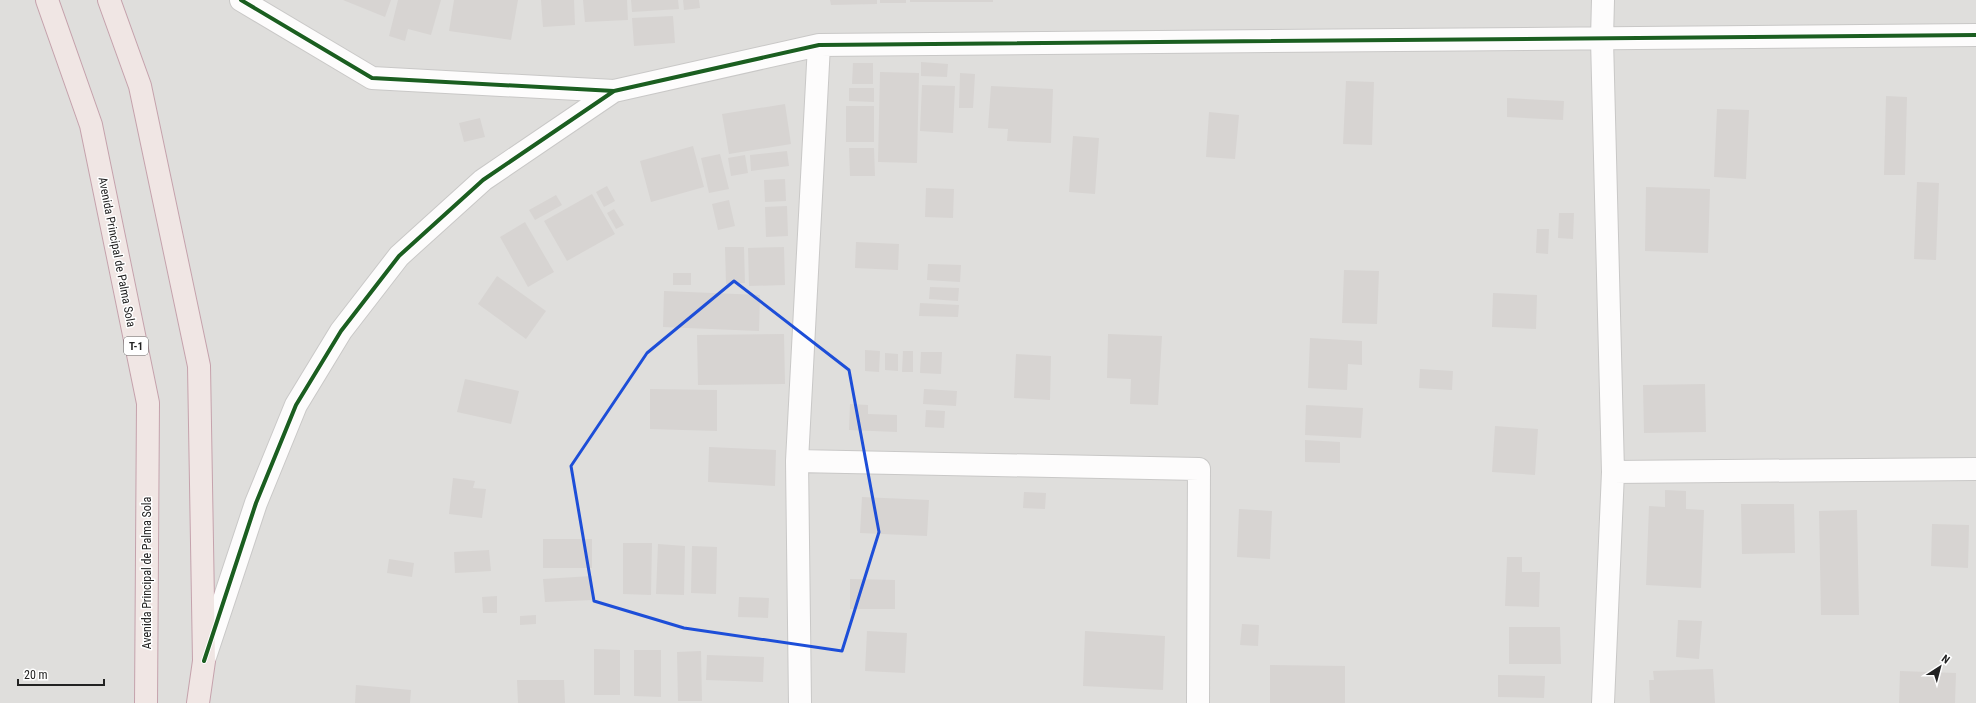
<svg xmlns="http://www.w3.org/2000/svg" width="1976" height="703" font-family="'Roboto Condensed',sans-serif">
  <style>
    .residential { fill: #dfdedc }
    .building { fill: #d7d4d2 }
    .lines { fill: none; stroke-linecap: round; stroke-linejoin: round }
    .minor-casing { stroke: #c9c8c7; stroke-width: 24 }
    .trunk-casing { stroke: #c5a2ac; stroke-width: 24 }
    .minor { stroke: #fdfcfc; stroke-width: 22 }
    .trunk { stroke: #f0e6e4; stroke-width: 22 }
    .cycleway-casing { stroke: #fff; stroke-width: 6 }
    .cycleway { stroke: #1b5e20; stroke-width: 4 }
    .marked { fill: none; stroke: #1d4ed8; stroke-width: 3; stroke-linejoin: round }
    .labels { text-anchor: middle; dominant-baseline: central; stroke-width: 3; stroke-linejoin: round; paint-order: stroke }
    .shield { fill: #fff; stroke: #646464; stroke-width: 1 }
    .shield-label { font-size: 11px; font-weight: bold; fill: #222 }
    .street-label { font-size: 12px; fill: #222; stroke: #fff }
  </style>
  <rect width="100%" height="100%" fill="#f0eeeb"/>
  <path class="residential" d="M 0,0 L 1976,0 L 1976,703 L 0,703 Z"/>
  <path class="building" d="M 343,0 L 391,0 L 385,17 Z
    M 398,0 L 441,0 L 431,35 L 408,29 L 405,41 L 389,36 Z
    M 454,0 L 518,0 L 511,40 L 449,31 Z
    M 541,0 L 574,0 L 575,25 L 543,27 Z
    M 583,0 L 627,0 L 628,20 L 585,22 Z
    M 631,0 L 678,0 L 679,9 L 632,12 Z
    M 683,0 L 699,0 L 700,8 L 684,10 Z
    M 830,0 L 877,0 L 877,4 L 831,5 Z
    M 880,0 L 906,0 L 906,3 L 880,3 Z
    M 910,0 L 993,0 L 993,2 L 910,2 Z
    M 673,16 L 675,43 L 634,46 L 632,18 Z
    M 921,62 L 948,64 L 947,77 L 921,76 Z
    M 853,63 L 873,63 L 873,84 L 852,84 Z
    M 880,72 L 919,73 L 917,163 L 878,162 Z
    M 960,73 L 975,74 L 973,108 L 959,108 Z
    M 1346,81 L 1374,82 L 1372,145 L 1343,144 Z
    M 922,85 L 955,86 L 953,133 L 920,131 Z
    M 991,86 L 1053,89 L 1051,143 L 1007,141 L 1008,129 L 988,128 Z
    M 849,88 L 874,88 L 874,102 L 849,101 Z
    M 1886,96 L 1907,97 L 1905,175 L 1884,175 Z
    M 1507,98 L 1564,101 L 1563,120 L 1507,117 Z
    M 785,104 L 791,144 L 729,154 L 722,114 Z
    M 846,106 L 874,106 L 874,142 L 846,142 Z
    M 1717,109 L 1749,110 L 1746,179 L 1714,177 Z
    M 1209,112 L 1239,115 L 1235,159 L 1206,157 Z
    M 480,118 L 485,137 L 464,142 L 459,123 Z
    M 1073,136 L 1099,138 L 1095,194 L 1069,192 Z
    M 693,146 L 704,187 L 651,202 L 640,161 Z
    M 849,148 L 874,148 L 875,176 L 850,176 Z
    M 787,151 L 789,166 L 751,171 L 750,155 Z
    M 720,154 L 729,189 L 709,193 L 701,158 Z
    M 745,155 L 748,173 L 731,176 L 728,158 Z
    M 785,179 L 786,201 L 765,202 L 764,180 Z
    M 1917,182 L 1939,183 L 1936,260 L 1914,259 Z
    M 607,186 L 615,201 L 604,207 L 596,192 Z
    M 1646,187 L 1710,189 L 1708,253 L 1645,251 Z
    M 926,188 L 954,189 L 953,218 L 925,217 Z
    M 592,194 L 615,234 L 567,261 L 544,221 Z
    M 556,195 L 562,205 L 535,220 L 529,210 Z
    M 729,200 L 735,226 L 718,230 L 712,204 Z
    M 787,206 L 788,236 L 766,237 L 765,207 Z
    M 614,209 L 624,225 L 616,229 L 607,213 Z
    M 1559,213 L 1574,213 L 1573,239 L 1558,238 Z
    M 525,222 L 554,272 L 528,287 L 500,237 Z
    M 1537,229 L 1549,229 L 1548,254 L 1536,253 Z
    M 856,242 L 899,244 L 898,270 L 855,268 Z
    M 725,247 L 744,247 L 745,283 L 726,284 Z
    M 784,247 L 785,285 L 749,286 L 748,248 Z
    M 928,264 L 961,265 L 960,282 L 927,280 Z
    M 1344,270 L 1379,271 L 1377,324 L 1342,323 Z
    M 673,273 L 691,273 L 691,285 L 673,285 Z
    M 497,276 L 546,311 L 526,339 L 478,304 Z
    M 930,287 L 959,288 L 958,301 L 929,299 Z
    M 664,291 L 760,295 L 759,331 L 663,327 Z
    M 1493,293 L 1537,295 L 1536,329 L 1492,327 Z
    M 920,303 L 959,305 L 958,317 L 919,316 Z
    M 784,334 L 785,384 L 698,385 L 697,335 Z
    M 1108,334 L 1162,336 L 1158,405 L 1130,404 L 1131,379 L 1107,378 Z
    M 1310,338 L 1362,341 L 1362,365 L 1348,364 L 1347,390 L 1308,388 Z
    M 865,350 L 880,351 L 879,372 L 865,371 Z
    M 903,351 L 913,351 L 913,372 L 902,372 Z
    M 921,352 L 942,352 L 941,374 L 920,373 Z
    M 885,353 L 898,354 L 898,371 L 885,370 Z
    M 1016,354 L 1051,356 L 1050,400 L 1014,398 Z
    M 1420,369 L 1453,371 L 1452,390 L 1419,388 Z
    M 465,379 L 519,391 L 511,424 L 457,412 Z
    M 1705,384 L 1706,432 L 1644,433 L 1643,385 Z
    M 650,389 L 717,390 L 717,431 L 650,429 Z
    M 924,389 L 957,391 L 956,406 L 923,404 Z
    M 850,404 L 868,405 L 868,414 L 897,415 L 897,432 L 849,430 Z
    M 1306,405 L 1363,408 L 1361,438 L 1305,435 Z
    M 926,410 L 945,411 L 944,428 L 925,427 Z
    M 1495,426 L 1538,429 L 1535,475 L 1492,472 Z
    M 1305,440 L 1340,442 L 1340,463 L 1305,462 Z
    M 709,447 L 776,450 L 775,486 L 708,482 Z
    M 453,478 L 475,481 L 473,488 L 486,489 L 482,518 L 449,514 Z
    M 1665,490 L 1686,491 L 1686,509 L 1704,510 L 1701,588 L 1646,585 L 1649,506 L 1665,507 Z
    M 1024,492 L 1046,493 L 1045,509 L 1023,508 Z
    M 862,497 L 929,500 L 927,536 L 860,533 Z
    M 1741,504 L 1794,504 L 1795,553 L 1742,554 Z
    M 1239,509 L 1272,511 L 1270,559 L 1237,557 Z
    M 1857,510 L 1859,615 L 1821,615 L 1819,511 Z
    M 1932,524 L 1969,525 L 1968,568 L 1931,566 Z
    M 543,539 L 592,539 L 592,568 L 543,568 Z
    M 623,543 L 652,543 L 651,595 L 623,594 Z
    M 658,544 L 685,546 L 684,595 L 656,594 Z
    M 692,546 L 717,547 L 716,594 L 691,593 Z
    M 489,550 L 491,571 L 455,573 L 454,552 Z
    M 1507,557 L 1522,557 L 1522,572 L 1540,572 L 1539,607 L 1505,606 Z
    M 389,559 L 414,563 L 412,577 L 387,573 Z
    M 592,576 L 593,600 L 545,602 L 543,579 Z
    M 850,579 L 895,580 L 895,609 L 850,609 Z
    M 497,596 L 497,613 L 483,613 L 482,597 Z
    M 739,597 L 769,598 L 768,618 L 738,617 Z
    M 536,615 L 536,624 L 520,625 L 520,616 Z
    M 1678,620 L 1702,621 L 1699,659 L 1676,657 Z
    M 1242,624 L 1259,625 L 1258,646 L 1240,645 Z
    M 1509,627 L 1560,627 L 1561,664 L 1509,664 Z
    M 867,631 L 907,633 L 905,673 L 865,671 Z
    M 1085,631 L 1165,636 L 1163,690 L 1083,686 Z
    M 594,649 L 620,650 L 620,695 L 594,695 Z
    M 634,650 L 661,650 L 661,697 L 634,696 Z
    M 701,651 L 702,701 L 678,701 L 677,652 Z
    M 707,655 L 764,657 L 763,682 L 706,680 Z
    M 1270,665 L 1345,666 L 1345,703 L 1270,703 Z
    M 1713,669 L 1715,703 L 1650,703 L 1649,680 L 1654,680 L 1653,671 Z
    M 1900,671 L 1956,673 L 1955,703 L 1899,703 Z
    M 1498,675 L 1545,676 L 1544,698 L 1498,697 Z
    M 517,680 L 564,680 L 565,703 L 518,703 Z
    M 356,685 L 411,690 L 410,703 L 355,703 Z"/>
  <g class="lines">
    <g class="minor-casing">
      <path id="minor" d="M 241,0 L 372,78 L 614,91 L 819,45 L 1976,35
        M 1603,0 L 1602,39 L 1613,472 L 1603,703
        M 797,461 L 1199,469 L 1198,703
        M 1613,472 L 1976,469
        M 205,657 L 256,503 L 296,405 L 341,331 L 399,256 L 483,180 L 614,91
        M 800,703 L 797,461 L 819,45"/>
    </g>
    <g class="trunk-casing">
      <path id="trunk" d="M 47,0 L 91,125 L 148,403 L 146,703
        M 109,0 L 140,86 L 199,366 L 204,661 L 198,703"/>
    </g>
    <use href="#minor" class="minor"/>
    <use href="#trunk" class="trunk"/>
    <g class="cycleway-casing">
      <path id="cycleway" d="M 241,0 L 372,78 L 614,91 L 819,45 L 1976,35
        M 204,661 L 256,503 L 296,405 L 341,331 L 399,256 L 483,180 L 614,91"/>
    </g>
    <use href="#cycleway" class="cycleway"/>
  </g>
  <path class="marked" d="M 734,281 L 849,370 L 879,532 L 842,651 L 684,628 L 594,601 L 571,466 L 647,353 Z"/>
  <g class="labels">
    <rect class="shield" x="124" y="337" width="24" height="18" rx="3"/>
    <g class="shield-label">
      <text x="136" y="346">T-1</text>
    </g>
    <g class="street-label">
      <text transform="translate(117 252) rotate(79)">Avenida Principal de Palma Sola</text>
      <text transform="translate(147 573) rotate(-90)">Avenida Principal de Palma Sola</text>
    </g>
  </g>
  <g transform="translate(1940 667) rotate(36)" stroke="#ffffff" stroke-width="3" paint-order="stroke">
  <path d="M0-3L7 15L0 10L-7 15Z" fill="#222222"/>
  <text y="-6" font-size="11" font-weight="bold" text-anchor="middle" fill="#222222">N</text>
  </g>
  <path d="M18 679v6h86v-6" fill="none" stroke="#222222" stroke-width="2"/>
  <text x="24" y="679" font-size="12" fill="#222222" stroke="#ffffff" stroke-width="3" paint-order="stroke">20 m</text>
</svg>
